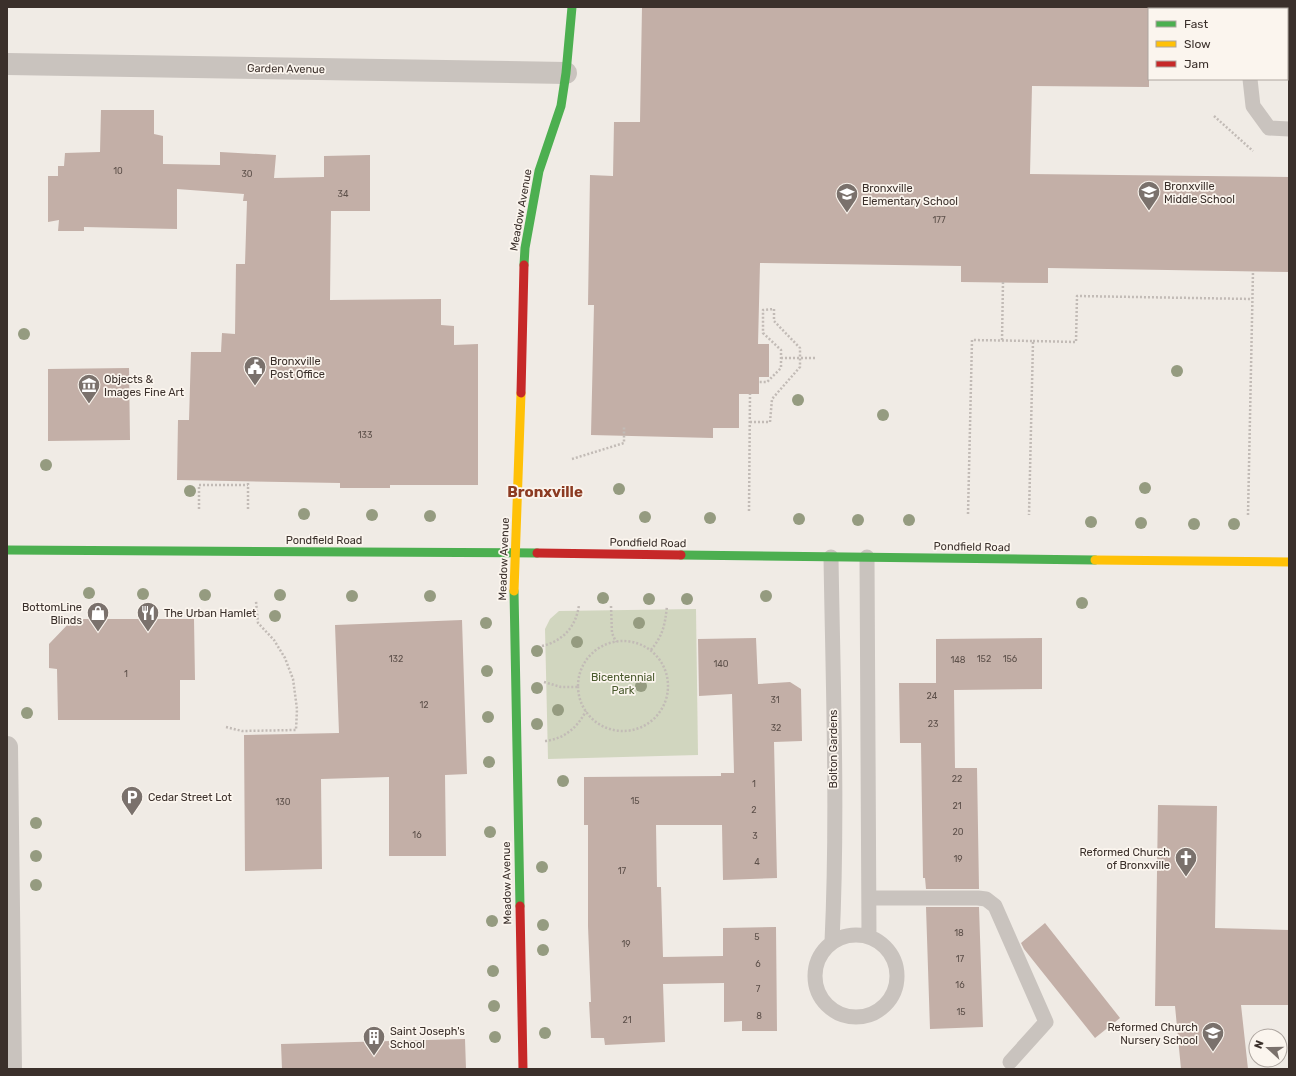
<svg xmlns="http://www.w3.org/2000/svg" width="1296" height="1076" font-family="Rubik,sans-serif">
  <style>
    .green { fill: #d1d6bf }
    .building { fill: #c3afa7 }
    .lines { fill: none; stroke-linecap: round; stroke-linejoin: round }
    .path { stroke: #c2bbb6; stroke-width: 2.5; stroke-dasharray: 2 2; stroke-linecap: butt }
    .lane { stroke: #c9c3be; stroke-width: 15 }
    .street { stroke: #c9c3be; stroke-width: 22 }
    .fast { stroke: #4caf50; stroke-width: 9 }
    .slow { stroke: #ffc107; stroke-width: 9 }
    .jam { stroke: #c62828; stroke-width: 9 }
    .tree { fill: #959b80 }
    .labels { text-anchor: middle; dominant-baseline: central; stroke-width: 3.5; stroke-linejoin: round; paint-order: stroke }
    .number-label { font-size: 9px; fill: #5d504a }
    .street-label { font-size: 11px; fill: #3b302b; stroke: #fbf5ee }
    .poi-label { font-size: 11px; fill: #3b302b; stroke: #fbf5ee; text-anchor: start }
    .park-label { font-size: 11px; fill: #4a5a2e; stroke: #fbf5ee }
    .district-label { font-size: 15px; font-weight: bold; fill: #8c3b22; stroke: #fbf5ee }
  </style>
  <rect width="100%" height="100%" fill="#f0ebe5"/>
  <path class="green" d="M 696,609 L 698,755 L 548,759 L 545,629 L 550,619 L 559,611 Z"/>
  <path class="building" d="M 642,7 L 1149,7 L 1149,87 L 1032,86 L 1030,174 L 1289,177 L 1289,272 L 1048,268 L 1048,283 L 961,282 L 961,266 L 760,263 L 758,344 L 769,344 L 769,377 L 759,377 L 759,394 L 739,394 L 739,428 L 713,428 L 713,438 L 591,435 L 594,305 L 588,305 L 590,175 L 613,176 L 614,122 L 640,122 Z
    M 101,110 L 154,110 L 154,134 L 163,136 L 163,164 L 220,165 L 220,152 L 276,155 L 274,178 L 324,177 L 324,156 L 370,155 L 370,211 L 331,211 L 330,300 L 441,299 L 441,325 L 454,326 L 454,345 L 478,344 L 478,485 L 390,485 L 390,488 L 340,488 L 340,483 L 177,480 L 178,420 L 189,420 L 191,352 L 221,352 L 222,333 L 235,334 L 236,264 L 245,264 L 247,201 L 243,201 L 244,194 L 177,189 L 177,229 L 84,227 L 84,231 L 58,231 L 59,220 L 48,222 L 48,176 L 58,176 L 58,166 L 64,166 L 65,153 L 100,152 Z
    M 129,368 L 130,440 L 48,441 L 48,369 Z
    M 73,619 L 194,619 L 195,680 L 180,680 L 180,720 L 58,720 L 57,669 L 49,668 L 49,644 Z
    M 462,620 L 467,774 L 445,775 L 446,856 L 389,856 L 389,777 L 321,779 L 322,869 L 245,871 L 244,735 L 339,733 L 335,625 Z
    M 756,638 L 758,684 L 790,682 L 801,689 L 802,741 L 774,742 L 777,878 L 723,880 L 722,825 L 656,825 L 657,887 L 661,887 L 663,957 L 723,956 L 723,928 L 776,927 L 777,1031 L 742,1031 L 742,1021 L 724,1022 L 724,983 L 663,984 L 665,1042 L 605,1045 L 604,1038 L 591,1038 L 589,1002 L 591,1002 L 588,926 L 588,825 L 584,825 L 584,777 L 721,776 L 721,773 L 734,773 L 732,694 L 699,696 L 698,639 Z
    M 1042,638 L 1042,689 L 954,690 L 955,768 L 977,768 L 979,889 L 926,889 L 925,878 L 923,878 L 921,743 L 900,743 L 899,683 L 936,683 L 936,639 Z
    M 1158,805 L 1217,806 L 1215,928 L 1289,930 L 1289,1005 L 1241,1005 L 1248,1069 L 1181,1069 L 1175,1006 L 1155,1006 Z
    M 926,907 L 979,907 L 983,1027 L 930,1029 Z
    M 1045,923 L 1120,1018 L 1095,1038 L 1024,949 L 1021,943 Z
    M 465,1039 L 466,1069 L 282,1069 L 281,1044 Z"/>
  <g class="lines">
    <path class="path" d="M 1214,116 L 1253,151
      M 1002,340 L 1003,282
      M 1033,341 L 1076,342 L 1077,296 L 1252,299
      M 781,358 L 817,358
      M 750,422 L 770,422 L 772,399 L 800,367 L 800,348 L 774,321 L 774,309 L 763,310 L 763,333 L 781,350 L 781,368 L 767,382 L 759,382
      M 572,459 L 624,443 L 624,427
      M 199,509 L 199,485 L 248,485
      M 248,509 L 248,481
      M 749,511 L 750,394
      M 968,514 L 972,340 L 1033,341 L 1029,515
      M 1248,515 L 1253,271
      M 611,606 L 612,633 L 616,642
      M578 686a45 45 0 1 1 90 0a45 45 0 1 1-90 0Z
      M 542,646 C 563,641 576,627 579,605
      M 651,650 C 663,635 665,625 667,606
      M 544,682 L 561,687 L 578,687
      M 226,727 L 242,731 L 296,730 L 297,709 L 293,679 L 285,658 L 274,640 L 258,623 L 256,601
      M 545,741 C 564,739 577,728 586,711"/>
    <path class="lane" d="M 1244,7 L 1244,9
      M 1250,79 L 1253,106 L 1269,128 L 1289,129
      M 831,557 C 833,685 838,814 832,942
      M 867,557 L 869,937
      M 869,898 L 978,898 L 986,899 L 995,906 L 1046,1022 L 1010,1062
      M815 976a41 41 0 1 1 82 0a41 41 0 1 1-82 0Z"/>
    <path class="street" d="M 7,64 L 566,73
      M 7,747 L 11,1069"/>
    <path class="fast" d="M 524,265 L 525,248 L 539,171 L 561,106 L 566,73 L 572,7
      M 7,550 L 537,553
      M 681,555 L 1095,560
      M 514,591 L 520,906"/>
    <path class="slow" d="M 1095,560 L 1289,562
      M 514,591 L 521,393"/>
    <path class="jam" d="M 521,393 L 524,265
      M 537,553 L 681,555
      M 520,906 L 523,1069"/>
  </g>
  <g class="tree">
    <circle cx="24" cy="334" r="6"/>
    <circle cx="1177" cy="371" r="6"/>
    <circle cx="798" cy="400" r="6"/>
    <circle cx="883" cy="415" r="6"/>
    <circle cx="46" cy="465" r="6"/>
    <circle cx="1145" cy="488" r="6"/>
    <circle cx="619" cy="489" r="6"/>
    <circle cx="190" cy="491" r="6"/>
    <circle cx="304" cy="514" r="6"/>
    <circle cx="372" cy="515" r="6"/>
    <circle cx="430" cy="516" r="6"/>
    <circle cx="645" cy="517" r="6"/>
    <circle cx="710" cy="518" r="6"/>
    <circle cx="799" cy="519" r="6"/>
    <circle cx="858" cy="520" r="6"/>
    <circle cx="909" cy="520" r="6"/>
    <circle cx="1091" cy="522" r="6"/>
    <circle cx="1141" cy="523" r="6"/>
    <circle cx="1194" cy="524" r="6"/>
    <circle cx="1234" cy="524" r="6"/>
    <circle cx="89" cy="593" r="6"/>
    <circle cx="143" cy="594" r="6"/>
    <circle cx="205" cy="595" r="6"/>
    <circle cx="280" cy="595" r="6"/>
    <circle cx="352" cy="596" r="6"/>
    <circle cx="430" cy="596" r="6"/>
    <circle cx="766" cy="596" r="6"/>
    <circle cx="603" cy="598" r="6"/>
    <circle cx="649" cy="599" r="6"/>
    <circle cx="687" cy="599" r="6"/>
    <circle cx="1082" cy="603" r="6"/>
    <circle cx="275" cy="616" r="6"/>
    <circle cx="486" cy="623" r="6"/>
    <circle cx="639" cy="623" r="6"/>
    <circle cx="577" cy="642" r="6"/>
    <circle cx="537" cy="651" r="6"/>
    <circle cx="487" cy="671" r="6"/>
    <circle cx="641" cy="686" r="6"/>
    <circle cx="537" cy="688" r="6"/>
    <circle cx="558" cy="710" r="6"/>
    <circle cx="27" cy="713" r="6"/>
    <circle cx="488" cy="717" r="6"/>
    <circle cx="537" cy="724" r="6"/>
    <circle cx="489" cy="762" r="6"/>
    <circle cx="563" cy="781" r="6"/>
    <circle cx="36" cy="823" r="6"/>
    <circle cx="490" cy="832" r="6"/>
    <circle cx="36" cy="856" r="6"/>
    <circle cx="542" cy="867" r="6"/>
    <circle cx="36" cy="885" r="6"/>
    <circle cx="492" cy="921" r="6"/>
    <circle cx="543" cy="925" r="6"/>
    <circle cx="543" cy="950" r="6"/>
    <circle cx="493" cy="971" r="6"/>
    <circle cx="494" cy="1006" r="6"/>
    <circle cx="545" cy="1033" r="6"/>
    <circle cx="495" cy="1037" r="6"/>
  </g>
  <defs>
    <g id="school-pin" transform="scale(1.15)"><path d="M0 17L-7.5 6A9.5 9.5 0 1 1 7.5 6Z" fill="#7a716c" stroke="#fbf5ee"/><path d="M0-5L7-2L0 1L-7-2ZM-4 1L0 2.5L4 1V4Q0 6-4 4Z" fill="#fff"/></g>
    <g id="civic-pin" transform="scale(1.15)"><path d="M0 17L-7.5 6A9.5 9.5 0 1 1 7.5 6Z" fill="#7a716c" stroke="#fbf5ee"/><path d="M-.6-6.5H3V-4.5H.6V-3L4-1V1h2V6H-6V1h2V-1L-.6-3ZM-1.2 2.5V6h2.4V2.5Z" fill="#fff"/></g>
    <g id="museum-pin" transform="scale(1.15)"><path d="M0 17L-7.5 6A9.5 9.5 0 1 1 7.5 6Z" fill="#7a716c" stroke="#fbf5ee"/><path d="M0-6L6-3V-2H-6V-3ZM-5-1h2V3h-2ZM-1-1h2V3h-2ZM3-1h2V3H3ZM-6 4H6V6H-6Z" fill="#fff"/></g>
    <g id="shop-pin" transform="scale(1.15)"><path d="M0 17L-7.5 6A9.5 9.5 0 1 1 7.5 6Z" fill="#7a716c" stroke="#fbf5ee"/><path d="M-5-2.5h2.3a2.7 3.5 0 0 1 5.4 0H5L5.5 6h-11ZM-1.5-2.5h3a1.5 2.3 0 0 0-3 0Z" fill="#fff"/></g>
    <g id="restaurant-pin" transform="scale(1.15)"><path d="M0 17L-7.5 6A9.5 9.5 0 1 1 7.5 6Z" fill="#7a716c" stroke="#fbf5ee"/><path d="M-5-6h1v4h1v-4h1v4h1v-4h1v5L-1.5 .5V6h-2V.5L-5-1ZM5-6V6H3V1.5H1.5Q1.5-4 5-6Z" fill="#fff"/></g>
    <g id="parking-pin" transform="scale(1.15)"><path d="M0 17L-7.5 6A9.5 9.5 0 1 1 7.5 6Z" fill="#7a716c" stroke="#fbf5ee"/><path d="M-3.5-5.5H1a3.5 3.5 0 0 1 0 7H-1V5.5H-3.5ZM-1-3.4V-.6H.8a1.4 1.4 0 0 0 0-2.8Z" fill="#fff"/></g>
    <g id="church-pin" transform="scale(1.15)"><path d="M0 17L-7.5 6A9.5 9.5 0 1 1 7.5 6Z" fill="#7a716c" stroke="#fbf5ee"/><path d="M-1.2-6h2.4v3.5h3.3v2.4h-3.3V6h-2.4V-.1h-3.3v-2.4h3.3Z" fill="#fff"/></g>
    <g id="building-pin" transform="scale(1.15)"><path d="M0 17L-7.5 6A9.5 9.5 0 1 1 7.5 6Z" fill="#7a716c" stroke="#fbf5ee"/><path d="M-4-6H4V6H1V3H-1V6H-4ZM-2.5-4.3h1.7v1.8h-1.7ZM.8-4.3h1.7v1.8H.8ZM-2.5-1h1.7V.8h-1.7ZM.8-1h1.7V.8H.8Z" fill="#fff"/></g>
  </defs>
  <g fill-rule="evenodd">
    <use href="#school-pin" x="1149" y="192"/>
    <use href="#school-pin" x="847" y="194"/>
    <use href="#civic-pin" x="255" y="367"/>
    <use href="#museum-pin" x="89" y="385"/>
    <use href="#shop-pin" x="98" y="613"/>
    <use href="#restaurant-pin" x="148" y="613"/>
    <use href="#parking-pin" x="132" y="797"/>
    <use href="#church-pin" x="1186" y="858"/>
    <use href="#school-pin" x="1213" y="1033"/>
    <use href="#building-pin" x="374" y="1037"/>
  </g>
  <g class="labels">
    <g class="number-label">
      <text x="118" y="171">10</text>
      <text x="247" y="174">30</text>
      <text x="343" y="194">34</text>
      <text x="939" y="220">177</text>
      <text x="365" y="435">133</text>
      <text x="396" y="659">132</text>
      <text x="984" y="659">152</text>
      <text x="1010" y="659">156</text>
      <text x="958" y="660">148</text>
      <text x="721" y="664">140</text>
      <text x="126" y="674">1</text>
      <text x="932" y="696">24</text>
      <text x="775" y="700">31</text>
      <text x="424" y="705">12</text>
      <text x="933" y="724">23</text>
      <text x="776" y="728">32</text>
      <text x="957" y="779">22</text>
      <text x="754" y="784">1</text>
      <text x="635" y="801">15</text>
      <text x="283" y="802">130</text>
      <text x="957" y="806">21</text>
      <text x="754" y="810">2</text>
      <text x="958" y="832">20</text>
      <text x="417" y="835">16</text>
      <text x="755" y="836">3</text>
      <text x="958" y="859">19</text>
      <text x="757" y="862">4</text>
      <text x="622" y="871">17</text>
      <text x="959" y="933">18</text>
      <text x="757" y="937">5</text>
      <text x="626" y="944">19</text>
      <text x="960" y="959">17</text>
      <text x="758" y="964">6</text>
      <text x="960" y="985">16</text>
      <text x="758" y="989">7</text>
      <text x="961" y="1012">15</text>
      <text x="759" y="1016">8</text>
      <text x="627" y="1020">21</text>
    </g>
    <g class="street-label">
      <text transform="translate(286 69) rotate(1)">Garden Avenue</text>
      <text transform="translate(521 210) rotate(-80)">Meadow Avenue</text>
      <text x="324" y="540">Pondfield Road</text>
      <text transform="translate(648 543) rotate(1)">Pondfield Road</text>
      <text transform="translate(972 547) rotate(1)">Pondfield Road</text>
      <text transform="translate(504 559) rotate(-88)">Meadow Avenue</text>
      <text transform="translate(833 749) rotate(-90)">Bolton Gardens</text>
      <text transform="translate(507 883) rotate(-91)">Meadow Avenue</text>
    </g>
    <g class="poi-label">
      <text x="1164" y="186">Bronxville<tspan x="1164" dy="13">Middle School</tspan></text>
      <text x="862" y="188">Bronxville<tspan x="862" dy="13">Elementary School</tspan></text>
      <text x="270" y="361">Bronxville<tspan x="270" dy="13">Post Office</tspan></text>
      <text x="104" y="379">Objects &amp;<tspan x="104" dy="13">Images Fine Art</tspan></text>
      <text x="82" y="607" text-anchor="end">BottomLine<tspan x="82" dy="13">Blinds</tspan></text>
      <text x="164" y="613">The Urban Hamlet</text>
      <text x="148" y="797">Cedar Street Lot</text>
      <text x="1170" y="852" text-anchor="end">Reformed Church<tspan x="1170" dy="13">of Bronxville</tspan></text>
      <text x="1198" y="1027" text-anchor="end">Reformed Church<tspan x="1198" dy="13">Nursery School</tspan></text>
      <text x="390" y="1031">Saint Joseph's<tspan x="390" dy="13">School</tspan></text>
    </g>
    <g class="park-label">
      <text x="623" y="677">Bicentennial<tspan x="623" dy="13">Park</tspan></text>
    </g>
    <g class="district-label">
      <text x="545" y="492">Bronxville</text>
    </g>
  </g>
  <rect width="1296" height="1076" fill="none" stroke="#3b302b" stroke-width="16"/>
  <rect x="1148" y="8" width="140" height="72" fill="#fbf5ee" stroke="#aea6a0"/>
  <rect x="1156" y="21" width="20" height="6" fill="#4caf50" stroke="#aea6a0"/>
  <text x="1184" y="28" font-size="12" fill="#3b302b">Fast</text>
  <rect x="1156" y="41" width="20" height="6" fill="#ffc107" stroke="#aea6a0"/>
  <text x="1184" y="48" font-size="12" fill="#3b302b">Slow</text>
  <rect x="1156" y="61" width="20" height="6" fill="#c62828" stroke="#aea6a0"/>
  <text x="1184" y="68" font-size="12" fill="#3b302b">Jam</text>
  <g transform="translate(1268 1048) rotate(291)"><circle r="19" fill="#fbf5ee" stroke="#aea6a0"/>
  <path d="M0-3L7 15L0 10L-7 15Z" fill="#7a716c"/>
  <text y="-6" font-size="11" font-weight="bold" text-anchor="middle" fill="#3b302b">N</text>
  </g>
</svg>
